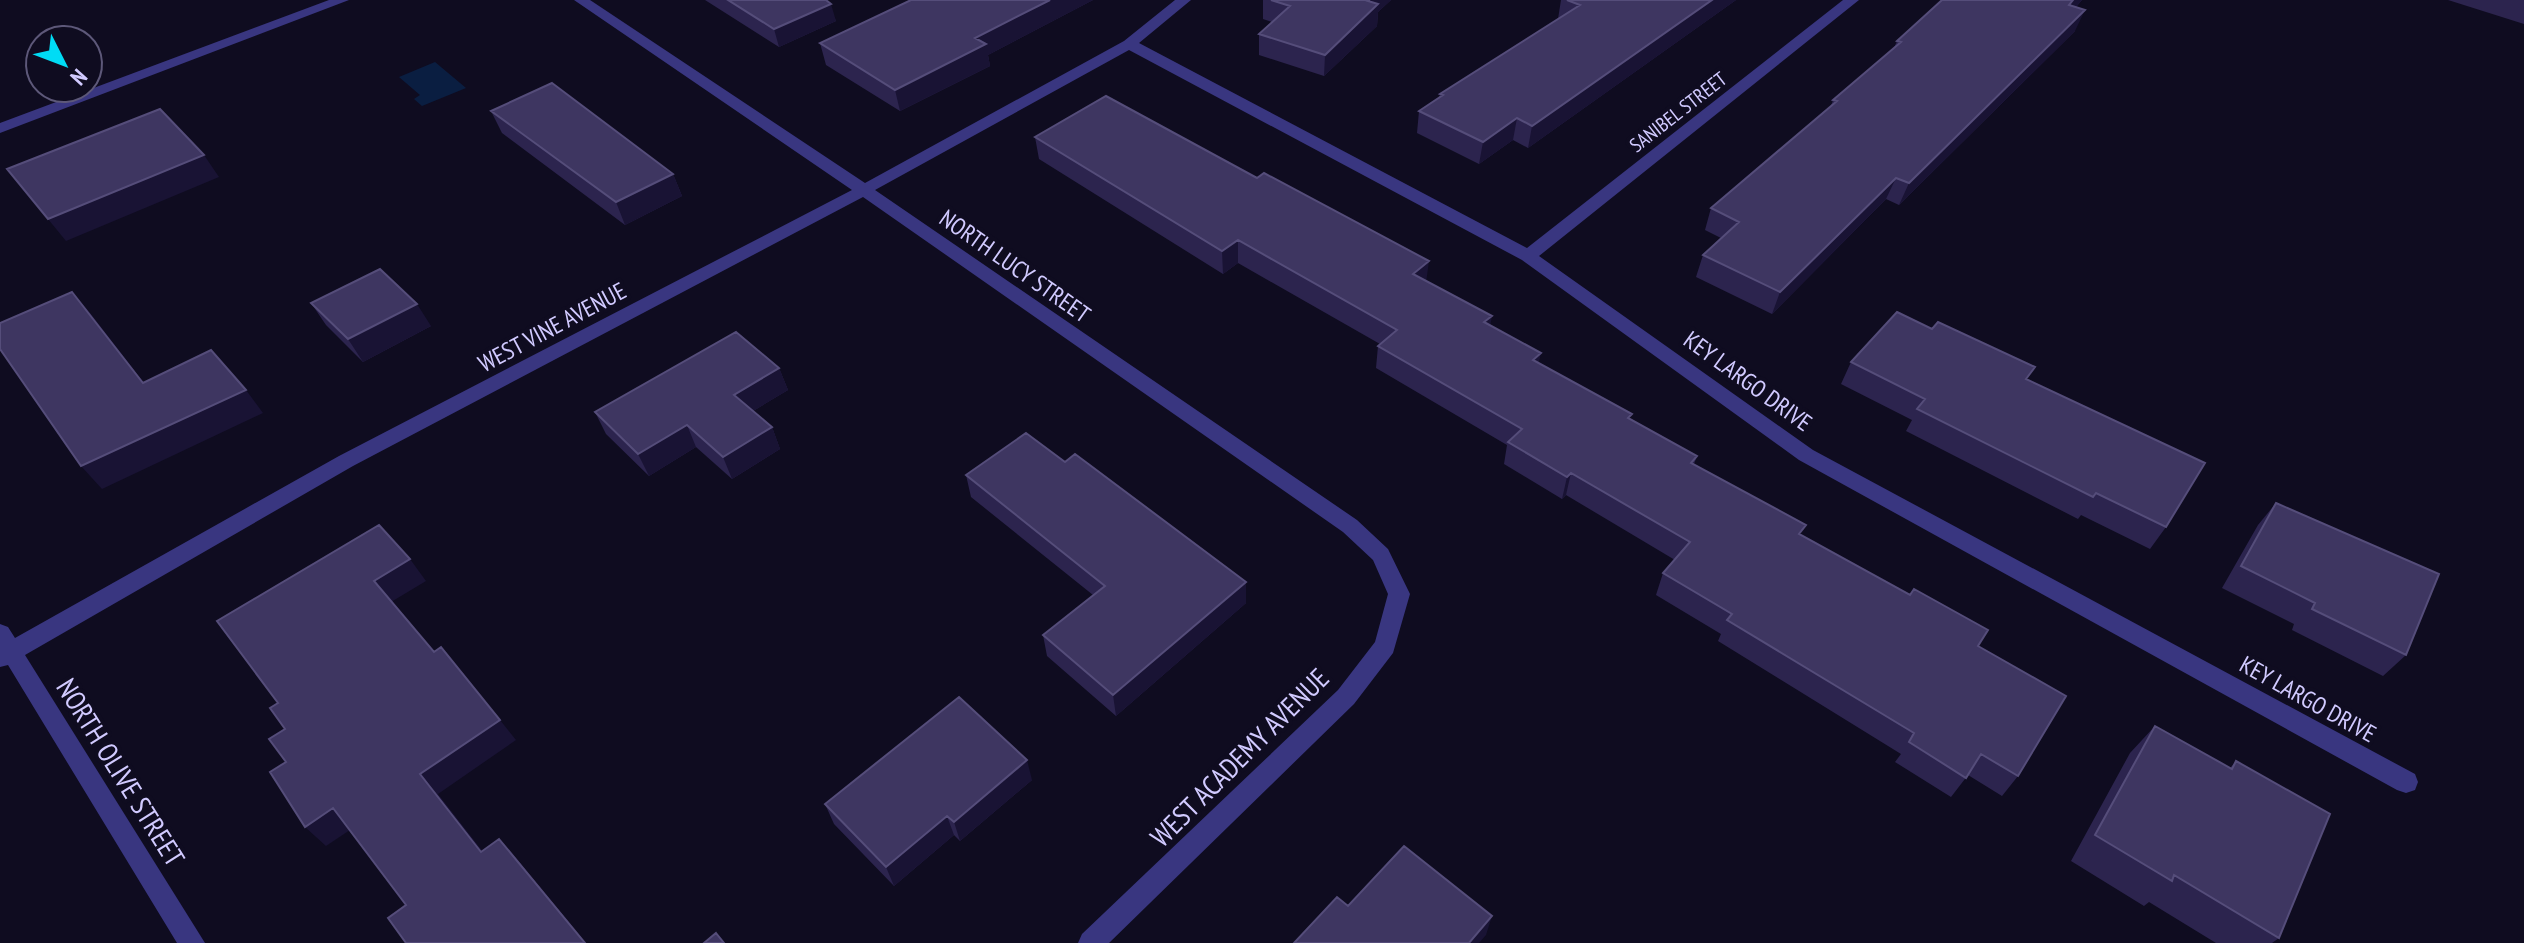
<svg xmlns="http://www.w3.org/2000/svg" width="2524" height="943" font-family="'PT Sans Narrow',sans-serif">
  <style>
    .water { fill: #0a1e41 }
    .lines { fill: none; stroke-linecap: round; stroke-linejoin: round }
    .minor { fill: #393680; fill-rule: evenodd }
    .wall { fill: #2c244e }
    .shaded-wall { fill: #191334 }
    .building { fill: #3e3661; stroke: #554d7a; stroke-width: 2 }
    .labels { text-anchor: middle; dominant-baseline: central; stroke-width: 8; stroke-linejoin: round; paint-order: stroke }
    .far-street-label { font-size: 20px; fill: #d1caff; stroke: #0f0c20 }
    .street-label { font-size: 24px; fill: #d1caff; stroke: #0f0c20 }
    .near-street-label { font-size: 28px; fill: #d1caff; stroke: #0f0c20 }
  </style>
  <rect width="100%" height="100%" fill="#0f0c20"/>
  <path class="water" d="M 435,62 L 466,88 L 422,106 L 414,99 L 420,95 L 399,77 Z"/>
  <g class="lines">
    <path class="minor" d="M 329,0 L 349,0 L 0,133 L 0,123 Z
      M 574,0 L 590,0 L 865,183 L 1124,41 L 1175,0 L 1191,0 L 1139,43 L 1527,248 L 1843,0 L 1859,0 L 1539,256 L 1813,450 L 2415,774 L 2418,782 L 2415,790 L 2406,793 L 2397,790 L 1799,460 L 1522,260 L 1129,50 L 875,190 L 1357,520 L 1388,549 L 1410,594 L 1393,653 L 1354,704 L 1109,943 L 1078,943 L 1082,934 L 1338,690 L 1375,642 L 1388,594 L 1373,560 L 1343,532 L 863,197 L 353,466 L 25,655 L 205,943 L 177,943 L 8,665 L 0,667 L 0,624 L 8,627 L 15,638 L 339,456 L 852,190 Z"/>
  </g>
  <path class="wall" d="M 705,0 L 826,0 L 836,21 L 779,47 Z
    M 911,0 L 1093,0 L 988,55 L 990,66 L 900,111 L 826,65 L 820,43 Z
    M 1263,0 L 1391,0 L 1378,12 L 1377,26 L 1324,76 L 1259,55 L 1259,34 L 1272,22 L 1263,19 Z
    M 1561,0 L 1736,0 L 1528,148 L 1513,140 L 1479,164 L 1417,133 L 1419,111 L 1439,98 L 1440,94 L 1558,19 Z
    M 1942,0 L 2082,0 L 2076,7 L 2075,31 L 1899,205 L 1886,199 L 1772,314 L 1696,277 L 1703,255 L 1721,238 L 1705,230 L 1711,208 L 1831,106 L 1833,100 L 1894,48 L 1897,41 Z
    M 2448,0 L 2524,0 L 2524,24 Z
    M 491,111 L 673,174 L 682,196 L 625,225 L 502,133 Z
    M 1035,137 L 1426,281 L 1490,326 L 1538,363 L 1631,419 L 1697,456 L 1694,464 L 1801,535 L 1978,646 L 2018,776 L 2002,796 L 1968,775 L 1951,797 L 1895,762 L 1901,754 L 1718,641 L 1721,634 L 1656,595 L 1663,573 L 1675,560 L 1566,495 L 1562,499 L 1504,464 L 1507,445 L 1376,368 L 1378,346 L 1380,344 L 1238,263 L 1223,274 L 1039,159 Z
    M 311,303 L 431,326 L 363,362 L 326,325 Z
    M 1851,362 L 2028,380 L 2166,527 L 2150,549 L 2081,515 L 2078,519 L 1906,431 L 1912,420 L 1841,384 Z
    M 779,368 L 788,390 L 753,411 L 772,427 L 780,449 L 732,479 L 696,447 L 649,476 L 606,434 L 595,412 Z
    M 1065,462 L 1246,603 L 1116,716 L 1047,656 L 1043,635 L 1093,595 L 971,497 L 966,475 Z
    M 2276,503 L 2406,655 L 2383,676 L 2292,630 L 2294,624 L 2222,588 L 2258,525 Z
    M 2155,726 L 2230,768 L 2236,761 L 2279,938 L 2272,943 L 2216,943 L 2149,902 L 2144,906 L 2071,861 L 2130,753 Z
    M 1032,780 L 960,841 L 954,835 L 894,886 L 834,824 L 825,804 Z"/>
  <path class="shaded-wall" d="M 1050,0 L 1093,0 L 988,55 L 990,66 L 900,111 L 895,90 L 975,38 Z
    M 1370,0 L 1391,0 L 1378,12 L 1377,26 L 1324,76 L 1325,55 Z
    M 1712,0 L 1736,0 L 1528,148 L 1532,126 Z
    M 2073,0 L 2082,0 L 2059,26 L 2069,5 Z
    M 831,4 L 836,21 L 779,47 L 774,29 Z
    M 2085,10 L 2075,31 L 1899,205 L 1909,183 Z
    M 1517,118 L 1513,140 L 1479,164 L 1483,142 Z
    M 204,155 L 219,177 L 66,241 L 48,219 Z
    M 673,174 L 682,196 L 625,225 L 616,202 Z
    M 1896,178 L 1886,199 L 1772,314 L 1780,292 Z
    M 1238,240 L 1238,263 L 1223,274 L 1222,251 Z
    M 1429,261 L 1426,283 L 1413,274 Z
    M 72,292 L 91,314 L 161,405 L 143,383 Z
    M 417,304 L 431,326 L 363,362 L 348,339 Z
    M 1492,316 L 1488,338 L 1484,322 Z
    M 1541,353 L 1536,375 L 1533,360 Z
    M 779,368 L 788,390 L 743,417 L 734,395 Z
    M 246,390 L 263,413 L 102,489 L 81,466 Z
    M 687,425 L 696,447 L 649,476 L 638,454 Z
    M 772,427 L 780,449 L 732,479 L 723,457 Z
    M 1571,473 L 1566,495 L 1562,499 L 1567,477 Z
    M 410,559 L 426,581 L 391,602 L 374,581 Z
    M 1246,582 L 1246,603 L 1116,716 L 1113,695 Z
    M 500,720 L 516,740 L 438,794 L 498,871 L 481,852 L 420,774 Z
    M 1027,760 L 1032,780 L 960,841 L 954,822 Z
    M 333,808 L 353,828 L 326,846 L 305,827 Z
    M 947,816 L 954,835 L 894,886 L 886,867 Z
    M 499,839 L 516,858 L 586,943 L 585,943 Z
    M 1492,916 L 1486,935 L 1479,943 L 1469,943 Z"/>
  <path class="building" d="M 728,0 L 826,0 L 831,4 L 774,29 Z
    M 911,0 L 1050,0 L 975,38 L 986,44 L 895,90 L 820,43 Z
    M 1271,0 L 1370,0 L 1368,1 L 1378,4 L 1325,55 L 1259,34 L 1290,6 Z
    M 1567,0 L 1712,0 L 1532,126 L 1517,118 L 1483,142 L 1419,111 L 1443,95 L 1440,94 L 1580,5 Z
    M 1942,0 L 2073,0 L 2069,5 L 2085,10 L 1909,183 L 1896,178 L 1780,292 L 1703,255 L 1739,222 L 1711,208 L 1837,101 L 1833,100 L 1901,42 L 1897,41 Z
    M 552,83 L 673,174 L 616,202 L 491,111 Z
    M 1106,96 L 1257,178 L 1264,173 L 1429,261 L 1413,274 L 1492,316 L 1484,322 L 1541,353 L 1533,360 L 1632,414 L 1628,418 L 1697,456 L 1691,463 L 1806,525 L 1799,534 L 1910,595 L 1914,589 L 1988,630 L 1978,646 L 2066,696 L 2018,776 L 1981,754 L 1966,778 L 1909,742 L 1914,733 L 1727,620 L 1732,614 L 1663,573 L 1690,542 L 1571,473 L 1567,477 L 1508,442 L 1522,429 L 1378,346 L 1397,330 L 1238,240 L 1222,251 L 1035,137 Z
    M 160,109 L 204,155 L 48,219 L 7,169 Z
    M 380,269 L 417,304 L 348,339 L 311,303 Z
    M 72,292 L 143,383 L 211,350 L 246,390 L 81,466 L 0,349 L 0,323 Z
    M 1897,312 L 1932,329 L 1938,322 L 2035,367 L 2026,379 L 2205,463 L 2166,527 L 2096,493 L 2093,497 L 1917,409 L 1925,399 L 1851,362 Z
    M 736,332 L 779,368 L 734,395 L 772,427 L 723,457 L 687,425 L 638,454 L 595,412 Z
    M 1026,433 L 1065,462 L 1075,454 L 1246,582 L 1113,695 L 1043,635 L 1105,586 L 966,475 Z
    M 2276,503 L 2439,574 L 2406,655 L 2312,609 L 2315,603 L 2241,566 Z
    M 379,525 L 410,559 L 374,581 L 434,652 L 441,647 L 500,720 L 420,774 L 481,852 L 499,839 L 585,943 L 406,943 L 388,918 L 406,905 L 333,808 L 305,827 L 270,772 L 286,762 L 269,739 L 285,729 L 270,708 L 278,703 L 217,621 Z
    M 959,697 L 1027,760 L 954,822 L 947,816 L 886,867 L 825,804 Z
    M 2155,726 L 2232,769 L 2236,761 L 2330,814 L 2279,938 L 2174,875 L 2172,881 L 2095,835 Z
    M 1404,846 L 1492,916 L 1469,943 L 1294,943 L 1337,897 L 1348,906 Z
    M 716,933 L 724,943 L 704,943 Z"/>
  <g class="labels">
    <g class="far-street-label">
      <text transform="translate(1678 112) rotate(-38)">SANIBEL STREET</text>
    </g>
    <g class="street-label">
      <text transform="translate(1015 266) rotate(35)">NORTH LUCY STREET</text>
      <text transform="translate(552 327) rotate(-28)">WEST VINE AVENUE</text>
      <text transform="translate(1748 381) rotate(36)">KEY LARGO DRIVE</text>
      <text transform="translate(2308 699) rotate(29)">KEY LARGO DRIVE</text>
    </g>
    <g class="near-street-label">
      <text transform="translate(1239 757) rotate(-45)">WEST ACADEMY AVENUE</text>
      <text transform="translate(121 772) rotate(58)">NORTH OLIVE STREET</text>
    </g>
  </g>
  <g transform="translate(64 64) rotate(132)"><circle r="38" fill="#0f0c20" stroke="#5d5879" stroke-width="2"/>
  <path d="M0-6L14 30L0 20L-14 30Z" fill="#00dcf5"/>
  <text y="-12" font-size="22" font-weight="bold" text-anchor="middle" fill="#d1caff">N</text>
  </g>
</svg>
